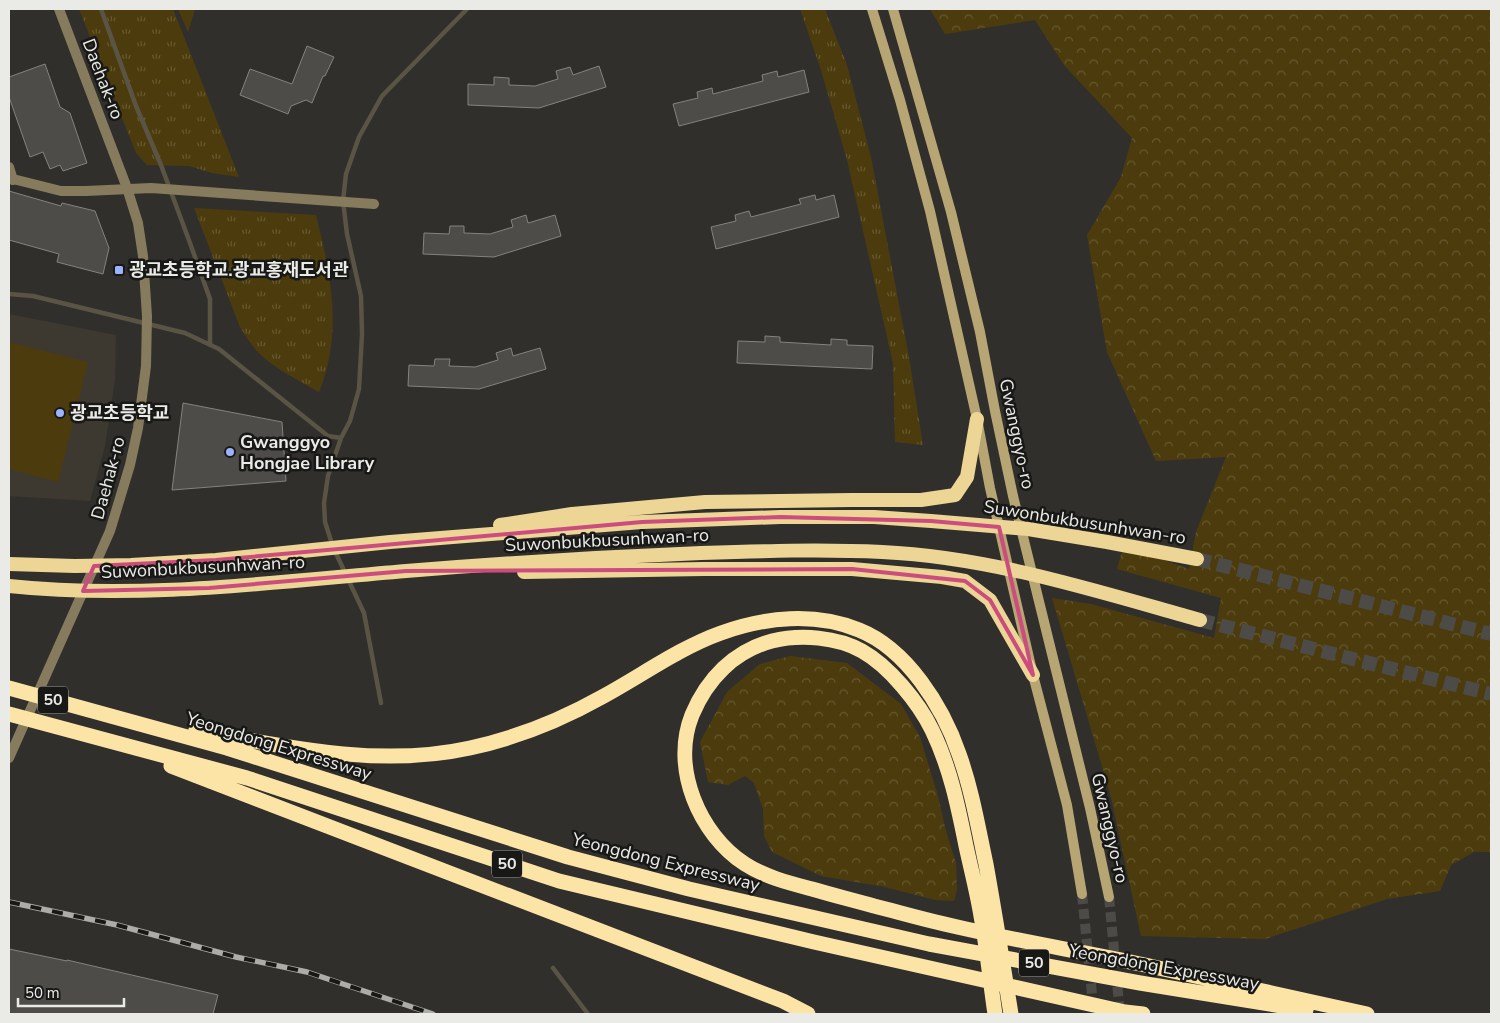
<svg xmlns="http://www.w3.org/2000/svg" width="1500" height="1023" font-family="'Nunito Sans','Noto Sans KR',sans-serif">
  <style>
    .built { fill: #3d3930 }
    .grass { fill: url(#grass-tufts) }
    .forest { fill: url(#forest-crowns) }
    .garden { fill: #4c3c0d }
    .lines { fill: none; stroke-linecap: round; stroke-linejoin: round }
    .stream { stroke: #5a5445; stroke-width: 4.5 }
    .building { fill: #4d4c48; stroke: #84837e }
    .secondary-tunnel { stroke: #4d4b48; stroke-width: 10; stroke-dasharray: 10 5; stroke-linecap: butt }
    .trunk-tunnel { stroke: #4d4b48; stroke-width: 14; stroke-dasharray: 14 7; stroke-linecap: butt }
    .minor { stroke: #867b5c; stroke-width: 10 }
    .tertiary { stroke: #867b5c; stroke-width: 10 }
    .secondary { stroke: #b7a573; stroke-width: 10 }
    .trunk { stroke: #ecd595; stroke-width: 14 }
    .motorway { stroke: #fbe4a6; stroke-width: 15 }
    .rail-casing { stroke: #adaca9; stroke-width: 5.5 }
    .rail { stroke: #181816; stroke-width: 4; stroke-dasharray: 11; stroke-linecap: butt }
    .marked { fill: none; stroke: #cc4c7e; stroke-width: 4; stroke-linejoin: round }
    .poi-dot { fill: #9cb4fd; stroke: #181816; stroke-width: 2 }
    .labels { text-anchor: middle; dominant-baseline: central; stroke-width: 5; stroke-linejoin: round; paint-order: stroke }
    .shield { fill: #181816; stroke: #ababa8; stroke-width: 1 }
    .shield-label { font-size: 16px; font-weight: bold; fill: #eaeae7 }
    .street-label { font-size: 18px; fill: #eaeae7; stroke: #181816 }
    .poi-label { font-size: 18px; font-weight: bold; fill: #eaeae7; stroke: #181816; text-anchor: start }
  </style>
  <defs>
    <pattern id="grass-tufts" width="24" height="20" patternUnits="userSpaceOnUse" patternTransform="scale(1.25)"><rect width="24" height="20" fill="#4c3c0d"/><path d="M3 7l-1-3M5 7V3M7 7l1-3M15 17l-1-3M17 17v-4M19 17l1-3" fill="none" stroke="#665830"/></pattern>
    <pattern id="forest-crowns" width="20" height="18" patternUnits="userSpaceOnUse" patternTransform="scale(1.25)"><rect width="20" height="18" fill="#4c3c0d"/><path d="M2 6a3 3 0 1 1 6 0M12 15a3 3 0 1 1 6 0" fill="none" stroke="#665830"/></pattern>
  </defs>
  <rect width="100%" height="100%" fill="#312f2c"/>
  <path class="built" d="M 9,314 L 116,335 L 115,380 L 105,446 L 90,501 L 9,496 Z"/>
  <path class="grass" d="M 79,9 L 173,9 L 239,177 L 212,173 L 189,166 L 147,165 L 136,153 Z
    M 178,9 L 195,9 L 188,32 Z
    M 800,9 L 825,9 L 847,65 L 871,157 L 909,357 L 923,445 L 895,442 L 893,363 L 847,160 L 821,70 Z
    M 194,208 L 316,215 C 331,276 343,333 319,392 C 300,381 270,366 256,350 C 250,343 245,335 240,327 Z"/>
  <path class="forest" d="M 930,9 L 1491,9 L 1491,853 L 1488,852 L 1474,852 L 1451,865 L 1440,891 L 1387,899 L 1265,939 L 1141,936 L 1110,793 L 1052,598 L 1091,604 L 1214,638 L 1221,598 L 1117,569 L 1122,551 L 1158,558 L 1189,569 L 1196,532 L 1226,457 L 1156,461 L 1107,352 L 1087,235 L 1121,177 L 1132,138 L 1064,65 L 1035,20 L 945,34 Z
    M 790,656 L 847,663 L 901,704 L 920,737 L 938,796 L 946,831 L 956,863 L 957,889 L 954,901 L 935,900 L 885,887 L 821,876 L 772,852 L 764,836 L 763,809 L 754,783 L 745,776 L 728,785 L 708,782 L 700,742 L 727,692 L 760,664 Z"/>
  <path class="garden" d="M 9,342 L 88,362 L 58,482 L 9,469 Z"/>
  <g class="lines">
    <path class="stream" d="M 101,9 L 136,106 L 161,165 L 190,243 L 210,299 L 210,345
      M 9,294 L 33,296 L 185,333 L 219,349 L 328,436 L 341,438
      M 381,703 L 364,613 L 333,547 L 325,522 L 324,503 L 328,476 L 341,438 L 350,421 L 359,389 L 362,334 L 361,296 L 347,234 L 343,201 L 346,174 L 359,137 L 382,96 L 467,9
      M 553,968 L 588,1014"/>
  </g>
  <path class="building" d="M 307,46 L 334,57 L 325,76 L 323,76 L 312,103 L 306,100 L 291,106 L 288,114 L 240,95 L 250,69 L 292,84 Z
    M 45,64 L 60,107 L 70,113 L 87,163 L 63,171 L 60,165 L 50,169 L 43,152 L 30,157 L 9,97 L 9,77 Z
    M 599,66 L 606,87 L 539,108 L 468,105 L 468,84 L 494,85 L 494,77 L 509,78 L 509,85 L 535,86 L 558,79 L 556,71 L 570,67 L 573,75 Z
    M 804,70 L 809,92 L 679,126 L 673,104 L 698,98 L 697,92 L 712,88 L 713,94 L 763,81 L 762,75 L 777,71 L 778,77 Z
    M 9,191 L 61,206 L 62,203 L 95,211 L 109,248 L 103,274 L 57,262 L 59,254 L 9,240 Z
    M 815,195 L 816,200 L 834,195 L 839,217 L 716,249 L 711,227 L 736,221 L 735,215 L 749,211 L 751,217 L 801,204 L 799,199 Z
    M 526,215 L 528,223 L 555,215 L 561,236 L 494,257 L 423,254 L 424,233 L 449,234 L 450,226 L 464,226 L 464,233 L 490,234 L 513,227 L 511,220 Z
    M 765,336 L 780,337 L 780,342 L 831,345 L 831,339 L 847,340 L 847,345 L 873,346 L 872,369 L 737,363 L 738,341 L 765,342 Z
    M 511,348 L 513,356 L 540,348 L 546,369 L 479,389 L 408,386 L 409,365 L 434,366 L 435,359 L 450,359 L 449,366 L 475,367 L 498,360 L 496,353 Z
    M 183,403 L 282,422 L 286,481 L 172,490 Z
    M 9,949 L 67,961 L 67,960 L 218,995 L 213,1014 L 9,1014 Z"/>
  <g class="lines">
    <path class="secondary-tunnel" d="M 1082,894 L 1094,1014
      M 1109,897 L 1120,1014"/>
    <path class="trunk-tunnel" d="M 1197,559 L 1491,634
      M 1200,620 L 1491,694"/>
    <path class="minor" d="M 9,167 L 13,180
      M 9,178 L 61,191 L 86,191 L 151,188 L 374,204"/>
    <path class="tertiary" d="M 9,758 L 110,531 L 130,465 L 138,428 L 146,366 L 147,316 L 143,256 L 138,223 L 127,188 L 59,9"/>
    <path class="secondary" d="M 872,9 L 900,100 L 930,211 L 977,419 L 990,488 L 1033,675 L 1067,805 L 1082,894
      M 893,9 L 951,212 L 980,332 L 995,411 L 1013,496 L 1090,808 L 1109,897"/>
    <path class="trunk" d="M 500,525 L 572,514 L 705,502 L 851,500 L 921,500 L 955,495 L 967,477 L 977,419
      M 9,564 L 75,566 L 131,565 L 216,560 L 390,542 L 642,522 L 780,517 L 874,517 L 931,521 L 1028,529 L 1107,542 L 1197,559
      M 524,572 L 704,569 L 852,569 L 942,577 L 965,581 L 990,600 L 1033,675
      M 9,586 C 141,600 274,582 406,571 C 504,563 603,557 701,553 C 761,551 822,549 882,552 C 991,557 1096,591 1200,620"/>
    <path class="motorway" d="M 9,688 L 227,748 L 568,857 L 689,889 L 929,944 L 1140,983 L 1306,1010
      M 9,714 L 247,778 L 559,881 L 814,942 L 1125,1012 L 1143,1014
      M 196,730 C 286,747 380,768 470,748 C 516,738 561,720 602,697 C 641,676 679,648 721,633 C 765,617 815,612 859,630 C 907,649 943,707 959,754 C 972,790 978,827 986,864 C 995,914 1003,964 1011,1014
      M 171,766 L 783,1001 L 808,1014
      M 995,1014 C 990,981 987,948 981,916 C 977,892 971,869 966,846 C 958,806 950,767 932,730 C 919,703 889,666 862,651 C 837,637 801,634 772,641 C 734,651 707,679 692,715 C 671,768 699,834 745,864 C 765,877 789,883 812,889 C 832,895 853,900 874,906 C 894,911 915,917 936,922 C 1005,939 1075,950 1145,965 C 1219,981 1293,998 1367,1014"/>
    <g class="rail-casing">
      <path id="rail" d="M 9,902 L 117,925 L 236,957 L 307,972 L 433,1014"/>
    </g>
    <use href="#rail" class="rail"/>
  </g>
  <path class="marked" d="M 780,517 L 931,521 L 999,527 L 1033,675 L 990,600 L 965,581 L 852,569 L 406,571 L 209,588 L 83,591 L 94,566 L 216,560 L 642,522 Z"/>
  <g class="poi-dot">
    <rect x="114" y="265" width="10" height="10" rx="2.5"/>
    <circle cx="60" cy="413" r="5"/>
    <circle cx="230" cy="452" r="5"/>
  </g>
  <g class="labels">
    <g class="shield">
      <rect x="38" y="686.5" width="30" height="27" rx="4"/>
      <rect x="492" y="850.5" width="30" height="27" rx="4"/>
      <rect x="1019" y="949.5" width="30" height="27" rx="4"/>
    </g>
    <g class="shield-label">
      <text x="53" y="700">50</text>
      <text x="507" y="864">50</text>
      <text x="1034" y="963">50</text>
    </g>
    <g class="street-label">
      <text transform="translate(103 79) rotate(69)">Daehak-ro</text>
      <text transform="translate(1017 434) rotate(78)">Gwanggyo-ro</text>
      <text transform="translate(108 478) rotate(-75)">Daehak-ro</text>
      <text transform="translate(1085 522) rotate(9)">Suwonbukbusunhwan-ro</text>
      <text transform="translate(607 540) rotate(-3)">Suwonbukbusunhwan-ro</text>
      <text transform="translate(203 567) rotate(-3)">Suwonbukbusunhwan-ro</text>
      <text transform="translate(279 746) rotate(17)">Yeongdong Expressway</text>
      <text transform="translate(1110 828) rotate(77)">Gwanggyo-ro</text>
      <text transform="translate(666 862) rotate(14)">Yeongdong Expressway</text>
      <text transform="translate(1164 967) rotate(10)">Yeongdong Expressway</text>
    </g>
    <g class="poi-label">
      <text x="129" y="270">광교초등학교.광교홍재도서관</text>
      <text x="70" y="413">광교초등학교</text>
      <text x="240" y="442">Gwanggyo<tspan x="240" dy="21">Hongjae Library</tspan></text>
    </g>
  </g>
  <rect width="1500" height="1023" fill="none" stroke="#eaeae7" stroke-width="20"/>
  <path d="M18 998v8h106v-8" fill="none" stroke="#eaeae7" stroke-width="2.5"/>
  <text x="25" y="998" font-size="15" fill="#eaeae7" stroke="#181816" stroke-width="4" paint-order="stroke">50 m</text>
</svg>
